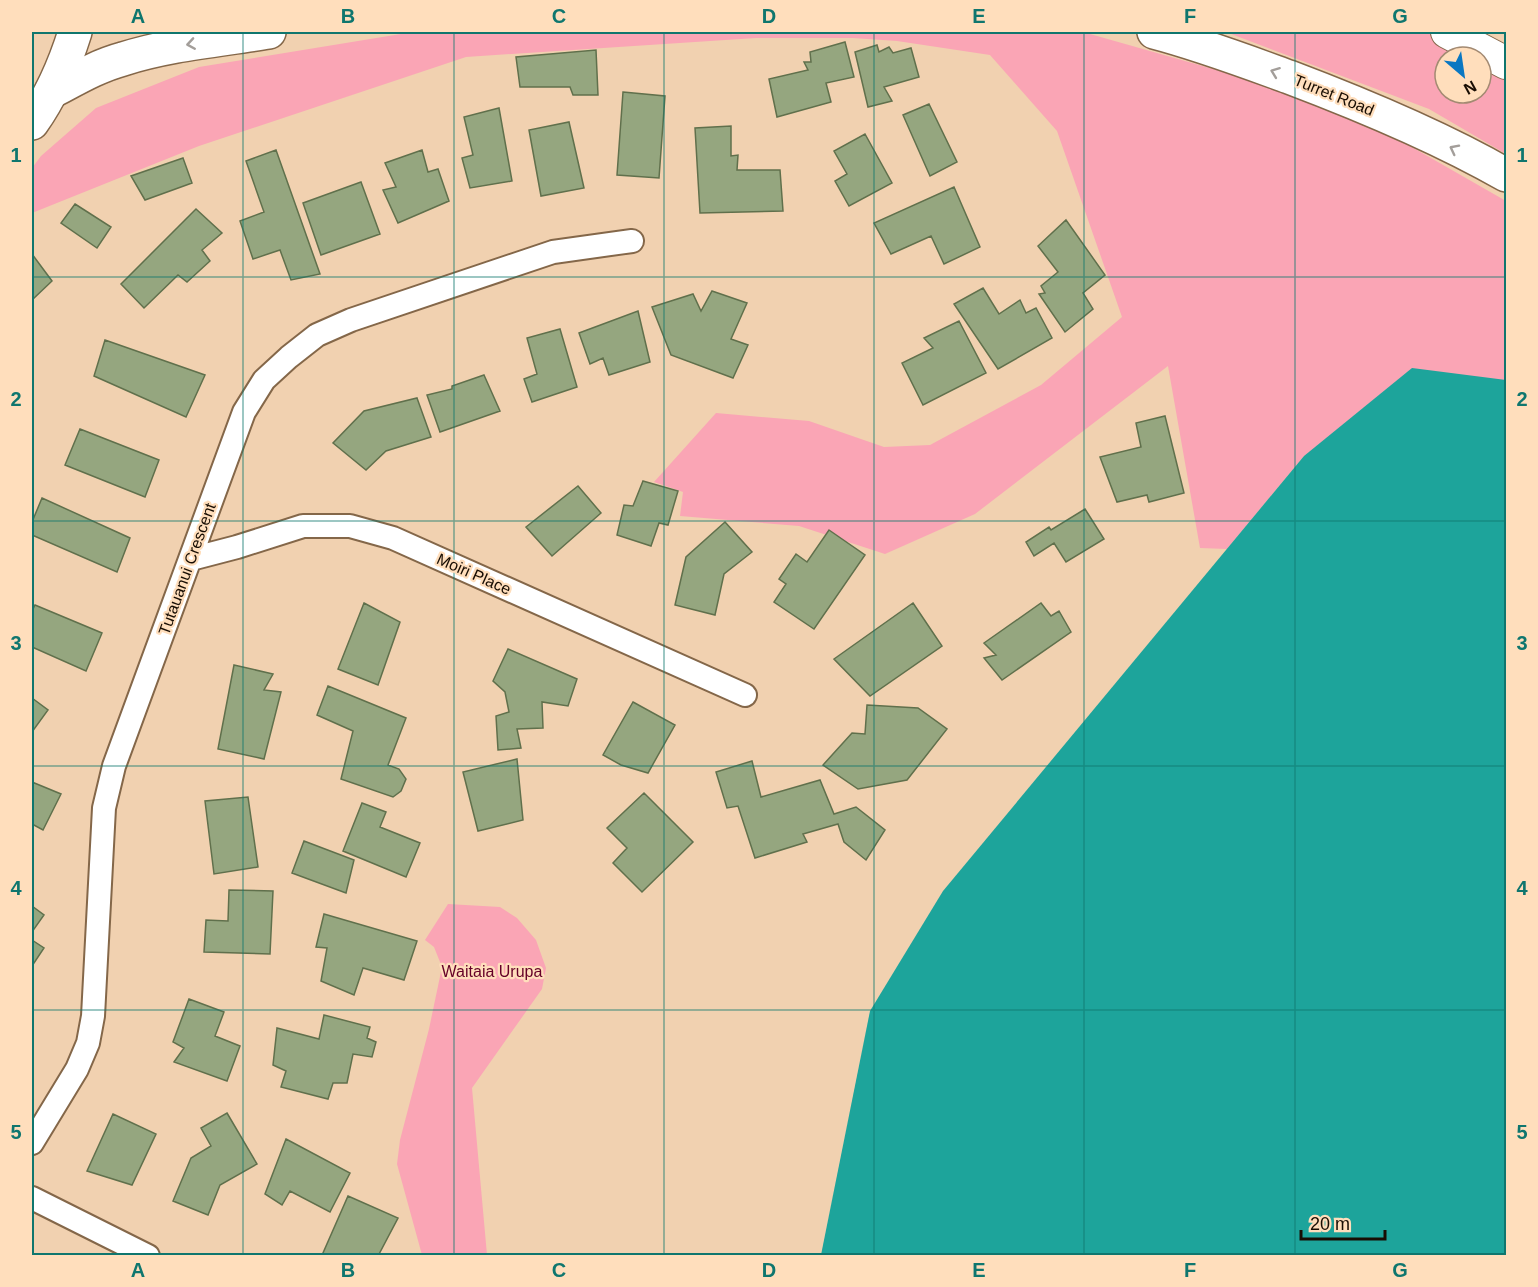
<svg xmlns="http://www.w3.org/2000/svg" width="1538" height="1287" font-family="Helvetica,sans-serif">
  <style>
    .green { fill: #faa5b5 }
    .water { fill: #1da49b }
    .building { fill: #95a67f; stroke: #60704c; stroke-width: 1.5 }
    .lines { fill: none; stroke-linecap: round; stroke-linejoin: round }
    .street-casing { stroke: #846749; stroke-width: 26 }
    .secondary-casing { stroke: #846749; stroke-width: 34 }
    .primary-casing { stroke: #846749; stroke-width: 36 }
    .highway-casing { stroke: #846749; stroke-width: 36 }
    .street { stroke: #fff; stroke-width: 22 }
    .secondary { stroke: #fff; stroke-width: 32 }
    .primary { stroke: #fff; stroke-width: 33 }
    .highway { stroke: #fff; stroke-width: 33 }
    .oneway { stroke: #a39e9a }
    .grid { fill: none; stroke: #0f766e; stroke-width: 1.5; stroke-opacity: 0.55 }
    .labels { text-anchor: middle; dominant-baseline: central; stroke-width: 4.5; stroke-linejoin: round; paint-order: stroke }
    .street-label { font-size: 16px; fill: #180d03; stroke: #ffdebc }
    .park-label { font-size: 16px; fill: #650028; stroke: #ffdebc }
    .neatline { fill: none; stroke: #0f766e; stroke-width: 2 }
    .grid-label { font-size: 20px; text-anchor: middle; font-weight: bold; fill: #0f766e }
  </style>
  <rect width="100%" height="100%" fill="#f1d1b0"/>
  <path class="green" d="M 413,32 L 1083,32 L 1252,80 L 1389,134 L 1506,201 L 1506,380 L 1501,380 L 1304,456 L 1227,549 L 1200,548 L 1168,366 L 975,514 L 885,554 L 799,526 L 680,516 L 683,492 L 654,482 L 716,413 L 809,421 L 884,447 L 930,445 L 1041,385 L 1122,317 L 1057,131 L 990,55 L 897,41 L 853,38 L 756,38 L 466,57 L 199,146 L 32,213 L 32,168 L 41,156 L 96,108 L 199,67 Z
    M 1226,32 L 1427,32 L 1477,57 L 1445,57 L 1445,93 L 1481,93 L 1481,59 L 1506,72 L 1506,154 L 1429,109 Z
    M 448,904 L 500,907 L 517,918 L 536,940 L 546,968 L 542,989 L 472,1088 L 487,1255 L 422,1255 L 397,1164 L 400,1140 L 429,1029 L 442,967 L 434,947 L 425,940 Z"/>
  <path class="water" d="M 1412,368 L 1506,380 L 1506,1255 L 821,1255 L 870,1011 L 943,891 L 1304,456 Z"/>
  <path class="building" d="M 845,42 L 854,77 L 826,83 L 831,102 L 777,117 L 769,79 L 808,70 L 804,62 L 811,62 L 810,52 Z
    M 877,45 L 879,52 L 889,47 L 893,53 L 911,48 L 919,77 L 884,87 L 892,101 L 868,107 L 855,52 Z
    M 596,50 L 598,95 L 573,95 L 570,87 L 520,87 L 516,57 Z
    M 623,92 L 665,96 L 659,178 L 617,175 Z
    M 929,104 L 957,162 L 930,176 L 903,115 Z
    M 499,108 L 512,181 L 470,188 L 462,158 L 473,155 L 464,117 Z
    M 569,122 L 584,188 L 541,196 L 529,130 Z
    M 731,126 L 731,156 L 738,155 L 737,170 L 780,170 L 783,211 L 700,213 L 695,128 Z
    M 865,134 L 892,183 L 849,206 L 835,181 L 847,174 L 834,151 Z
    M 276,150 L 320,274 L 291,280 L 280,250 L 253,259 L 240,221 L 264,212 L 246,161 Z
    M 422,150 L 428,172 L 438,169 L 449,201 L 398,223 L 383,190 L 396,187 L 385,163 Z
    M 183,158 L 192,183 L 145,200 L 131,176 Z
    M 361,182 L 380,234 L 321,255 L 303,203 Z
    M 954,187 L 980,247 L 944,264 L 931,236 L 891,254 L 874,223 Z
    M 75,204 L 111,227 L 97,248 L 61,223 Z
    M 196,209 L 222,233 L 202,250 L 210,261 L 187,282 L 178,275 L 144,308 L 121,284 Z
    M 1066,220 L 1105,275 L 1083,293 L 1093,309 L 1065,332 L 1039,294 L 1045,293 L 1041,286 L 1058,272 L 1038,246 Z
    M 32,254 L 52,281 L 32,300 Z
    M 983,288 L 999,314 L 1020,300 L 1026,313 L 1036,308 L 1052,338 L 998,369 L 954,304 Z
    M 712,291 L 747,303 L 731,339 L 748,345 L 733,378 L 671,355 L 652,307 L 693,294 L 701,311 Z
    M 638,311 L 650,362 L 609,375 L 603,358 L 590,364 L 579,333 Z
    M 959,321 L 986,373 L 923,405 L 902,363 L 933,348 L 924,338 Z
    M 560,329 L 577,387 L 532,402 L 524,379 L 537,374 L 527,338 Z
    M 105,340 L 205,375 L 186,417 L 94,376 Z
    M 484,375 L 500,411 L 440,432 L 427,395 L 452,389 L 452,386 Z
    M 417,398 L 431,437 L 386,451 L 366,470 L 333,443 L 364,411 Z
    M 1165,416 L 1184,493 L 1149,502 L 1147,495 L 1117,502 L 1100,457 L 1141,447 L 1136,423 Z
    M 80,429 L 159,460 L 145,497 L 65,465 Z
    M 643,481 L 678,491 L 668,525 L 659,523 L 651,546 L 617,535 L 624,505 L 633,506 Z
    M 578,486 L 601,513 L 552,556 L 526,527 Z
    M 42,498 L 130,538 L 117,572 L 32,535 L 32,522 Z
    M 1085,509 L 1104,539 L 1066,562 L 1054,543 L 1034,556 L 1026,542 L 1049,527 L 1051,530 Z
    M 725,522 L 752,552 L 724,574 L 715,615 L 675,605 L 686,557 Z
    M 829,530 L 865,555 L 814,629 L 774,602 L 786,584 L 779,579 L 796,554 L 807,562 Z
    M 364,603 L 400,622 L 378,685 L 338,669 Z
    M 913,603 L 942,646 L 870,696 L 834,659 Z
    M 1041,603 L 1051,616 L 1059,611 L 1071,632 L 1002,680 L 984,658 L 996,655 L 984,643 Z
    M 35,605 L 102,633 L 86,671 L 32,647 L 32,611 Z
    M 508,649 L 577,679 L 568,706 L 542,702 L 543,728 L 517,729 L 521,748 L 498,750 L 496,716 L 509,712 L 505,692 L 493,681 Z
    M 234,665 L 273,674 L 264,690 L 281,692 L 264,759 L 218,749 Z
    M 328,686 L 406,718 L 388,765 L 399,769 L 406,779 L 401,791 L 393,797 L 341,779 L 353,731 L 317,715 Z
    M 32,698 L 48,710 L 32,732 Z
    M 633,702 L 675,725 L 648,773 L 621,765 L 603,755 Z
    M 867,705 L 918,708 L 947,729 L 907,780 L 858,789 L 823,765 L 852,733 L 865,734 Z
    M 517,759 L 523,820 L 478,831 L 463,772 Z
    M 752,761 L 761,797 L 820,780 L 834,814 L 856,807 L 885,830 L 866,860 L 844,842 L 838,824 L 803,834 L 807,842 L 755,858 L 738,806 L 727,808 L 716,772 Z
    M 32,782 L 61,794 L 43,830 L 32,824 Z
    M 644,793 L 693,842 L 642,892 L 613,863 L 627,848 L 607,828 Z
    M 248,797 L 258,867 L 214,874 L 205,801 Z
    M 362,803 L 386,812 L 380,827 L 420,843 L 406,877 L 343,851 Z
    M 304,841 L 354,860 L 346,893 L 292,873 Z
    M 229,890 L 273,891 L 270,954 L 204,952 L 206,920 L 228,921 Z
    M 32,906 L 44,915 L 32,932 Z
    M 324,914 L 417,941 L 404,980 L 363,968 L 354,995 L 321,981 L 327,948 L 316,947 Z
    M 32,940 L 44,948 L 32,966 Z
    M 189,999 L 224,1012 L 215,1036 L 240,1046 L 227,1081 L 174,1062 L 184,1048 L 173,1042 Z
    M 324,1015 L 370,1027 L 367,1038 L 376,1042 L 372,1057 L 353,1054 L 347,1083 L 333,1083 L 328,1099 L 281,1087 L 286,1071 L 273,1065 L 277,1028 L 319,1039 Z
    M 227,1113 L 257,1164 L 220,1185 L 208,1215 L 173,1201 L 191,1158 L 211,1146 L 201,1128 Z
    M 113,1114 L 156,1134 L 132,1185 L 87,1171 Z
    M 286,1139 L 350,1173 L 330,1212 L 290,1191 L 282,1205 L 265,1194 Z
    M 348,1196 L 398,1218 L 378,1256 L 328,1256 L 323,1253 Z"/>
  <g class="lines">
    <g class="street-casing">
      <path id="street" d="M 191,559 L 237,547 L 303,526 L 350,526 L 393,538 L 745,695
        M 32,1143 L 77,1069 L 88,1043 L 93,1016 L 104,808 L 114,766 L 244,412 L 264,380 L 289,357 L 317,335 L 351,320 L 553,252 L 632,241
        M 32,1198 L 148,1256"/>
    </g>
    <g class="secondary-casing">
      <path id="secondary" d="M 1447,32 L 1506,63"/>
    </g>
    <g class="primary-casing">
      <path id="primary" d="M 1154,32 C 1200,44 1245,61 1289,77 C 1363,105 1438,136 1506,175
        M 51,92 C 74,80 97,66 123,59 C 170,44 221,40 269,32"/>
    </g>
    <g class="highway-casing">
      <path id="highway" d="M 32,123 C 52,95 65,64 75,32"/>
    </g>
    <use href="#street" class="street"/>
    <use href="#secondary" class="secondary"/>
    <use href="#primary" class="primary"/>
    <use href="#highway" class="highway"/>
  </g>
  <defs><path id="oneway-chevron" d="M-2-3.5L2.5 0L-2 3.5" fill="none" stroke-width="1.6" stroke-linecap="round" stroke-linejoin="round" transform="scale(1.5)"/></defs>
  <g class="oneway">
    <use href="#oneway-chevron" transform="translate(191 44) rotate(171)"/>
    <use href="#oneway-chevron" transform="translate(1275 72) rotate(-159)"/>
    <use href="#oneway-chevron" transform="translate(1454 149) rotate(-153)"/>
  </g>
  <path class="grid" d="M 243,32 L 243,1256M 454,32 L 454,1256M 664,32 L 664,1256M 874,32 L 874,1256M 1084,32 L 1084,1256M 1295,32 L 1295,1256M 32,277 L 1506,277M 32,521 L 1506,521M 32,766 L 1506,766M 32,1010 L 1506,1010"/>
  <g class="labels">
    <g class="street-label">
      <text transform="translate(1334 95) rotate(22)">Turret Road</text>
      <text transform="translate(187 569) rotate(-70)">Tutauanui Crescent</text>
      <text transform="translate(474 574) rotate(24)">Moiri Place</text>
    </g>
    <g class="park-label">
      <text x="492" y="971">Waitaia Urupa</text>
    </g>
  </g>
  <rect width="1538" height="1287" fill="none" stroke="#ffdebc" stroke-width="66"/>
  <g transform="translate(1463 75) rotate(151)"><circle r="28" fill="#ffdebc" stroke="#a38a72" stroke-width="1.5"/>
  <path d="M0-4.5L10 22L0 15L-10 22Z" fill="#0a77c2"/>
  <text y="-9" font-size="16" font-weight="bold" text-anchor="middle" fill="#180d03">N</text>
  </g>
  <path d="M1301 1230v9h84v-9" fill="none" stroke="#180d03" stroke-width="3"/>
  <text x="1310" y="1230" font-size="18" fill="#180d03" stroke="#ffdebc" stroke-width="4.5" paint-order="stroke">20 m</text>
  <rect x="33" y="33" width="1472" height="1221" class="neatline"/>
  <g class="grid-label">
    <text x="138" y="23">A</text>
    <text x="348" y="23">B</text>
    <text x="559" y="23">C</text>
    <text x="769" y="23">D</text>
    <text x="979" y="23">E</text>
    <text x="1190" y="23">F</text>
    <text x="1400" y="23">G</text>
    <text x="16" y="162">1</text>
    <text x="1522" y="162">1</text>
    <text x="16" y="406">2</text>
    <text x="1522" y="406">2</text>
    <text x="16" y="650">3</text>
    <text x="1522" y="650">3</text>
    <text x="16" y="895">4</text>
    <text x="1522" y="895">4</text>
    <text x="16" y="1139">5</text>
    <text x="1522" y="1139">5</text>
    <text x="138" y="1277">A</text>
    <text x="348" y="1277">B</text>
    <text x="559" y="1277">C</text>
    <text x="769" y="1277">D</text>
    <text x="979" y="1277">E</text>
    <text x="1190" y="1277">F</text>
    <text x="1400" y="1277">G</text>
  </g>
</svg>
